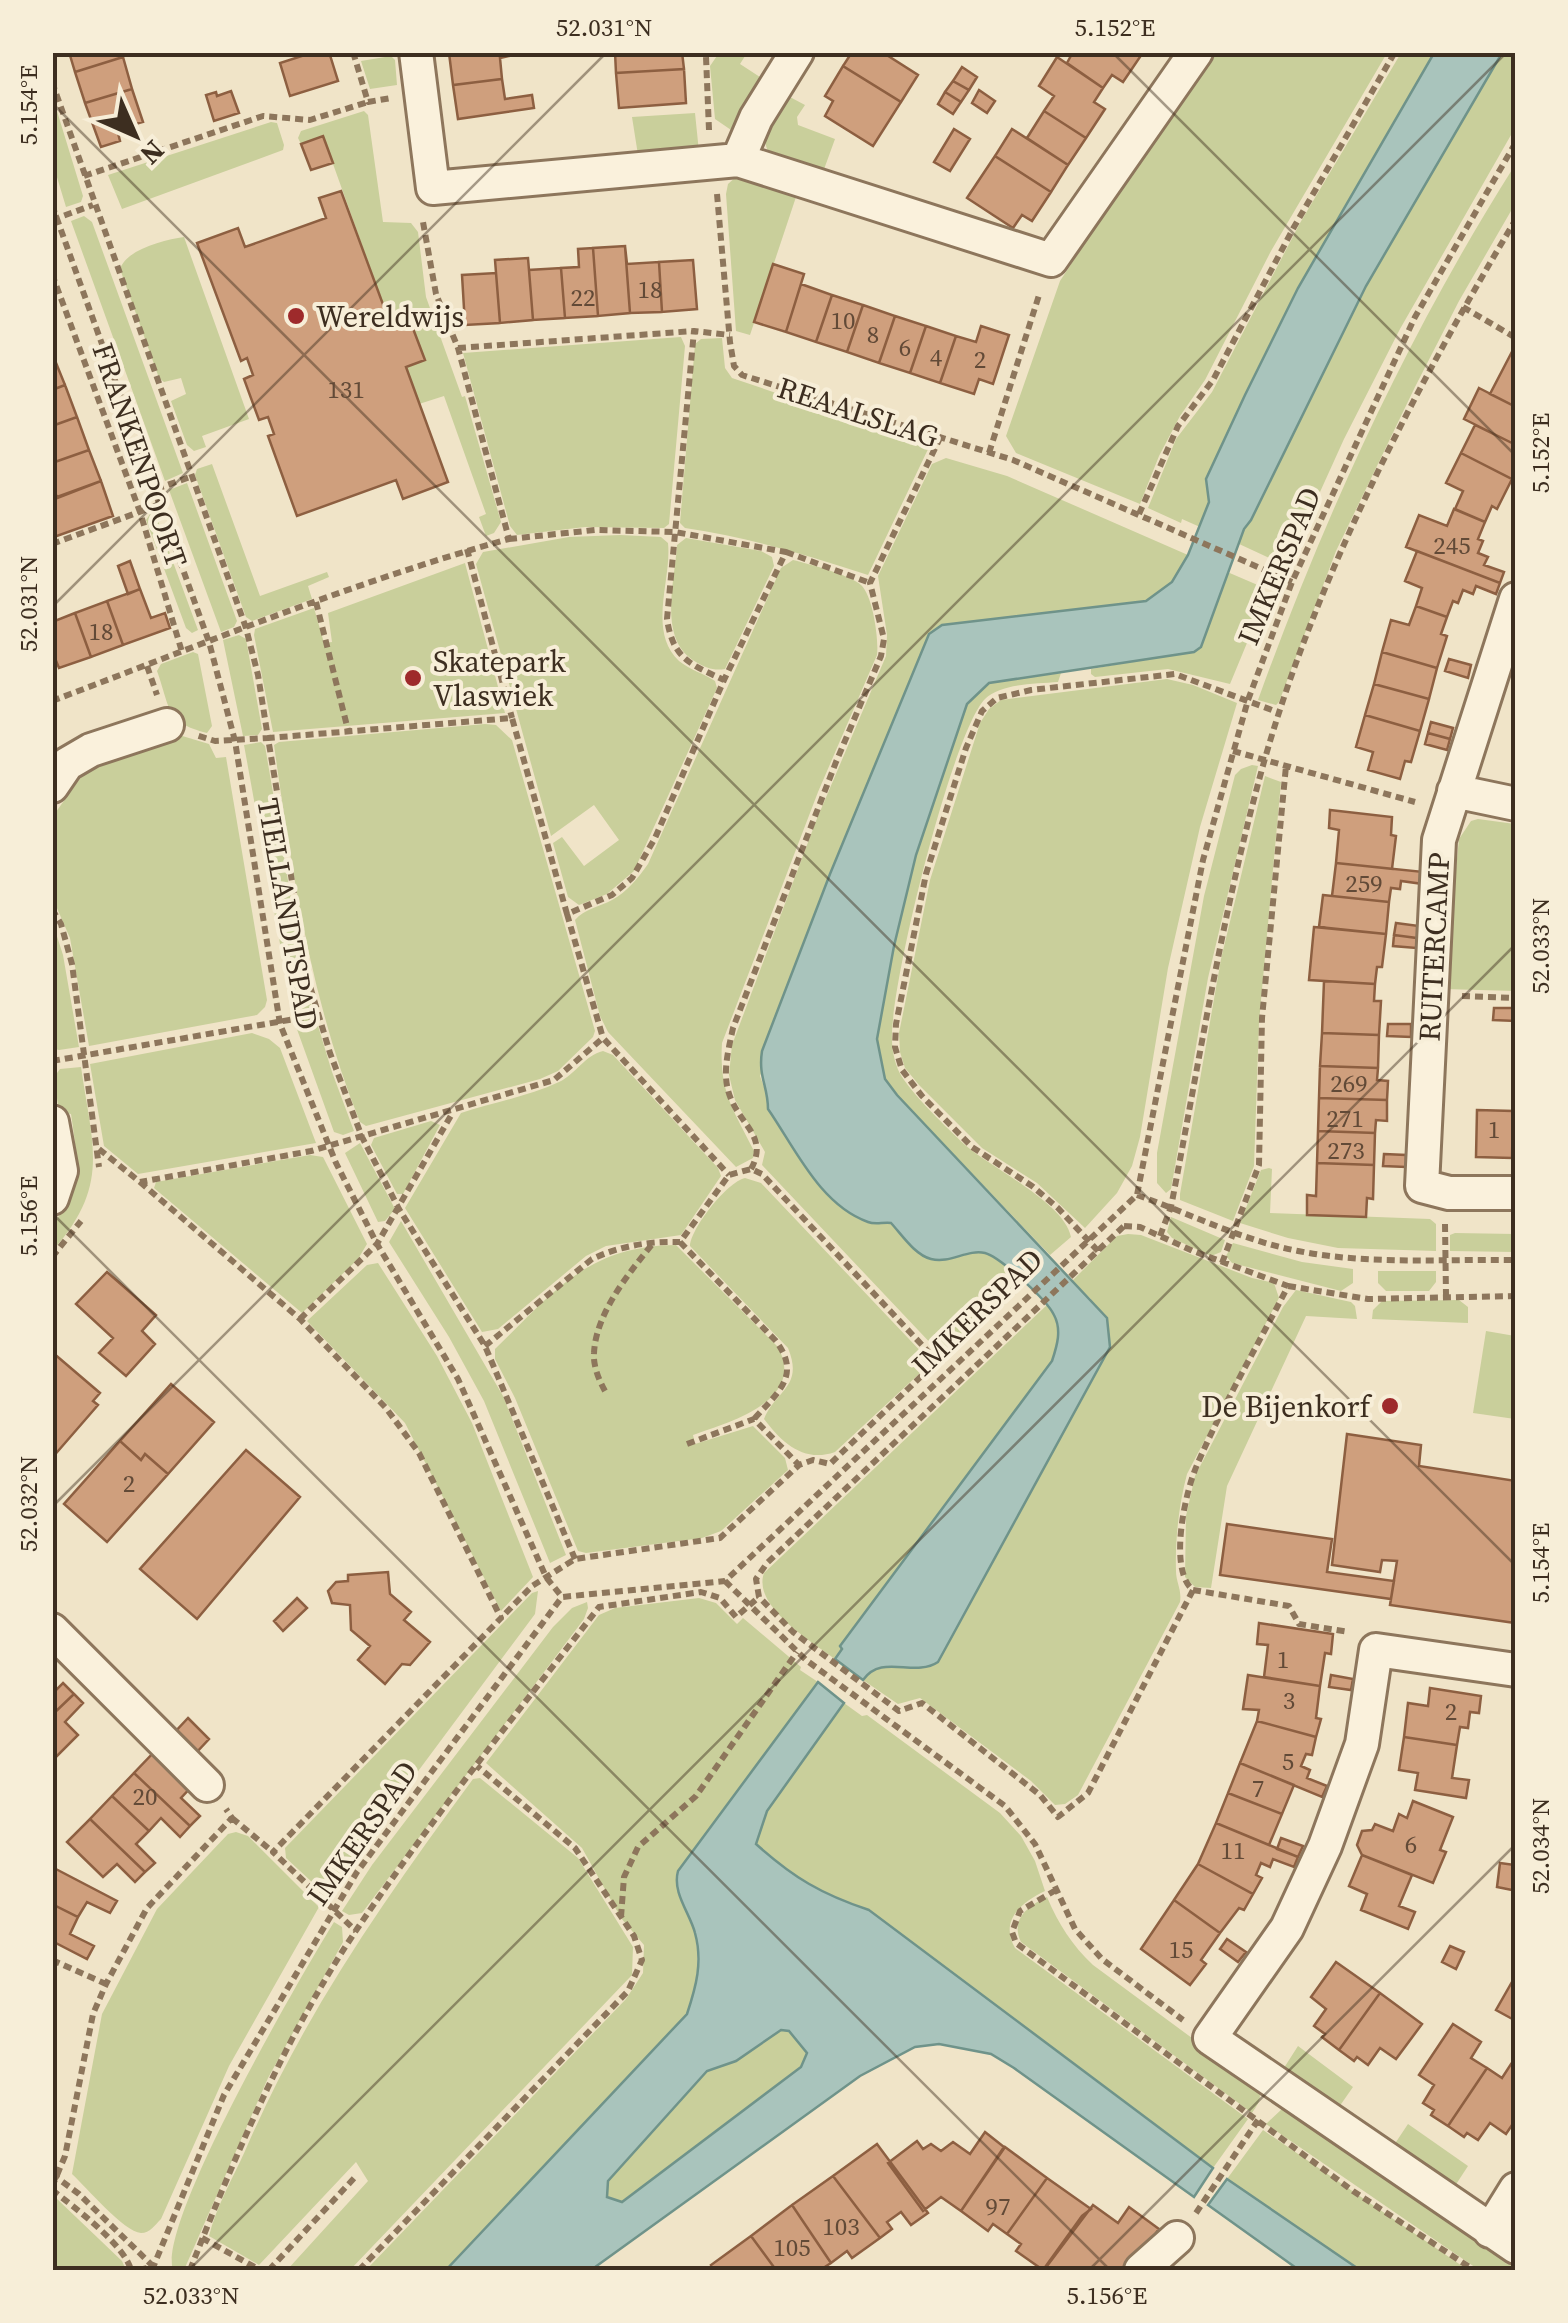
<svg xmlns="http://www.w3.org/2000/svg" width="1568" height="2323" font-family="'Source Serif 4',serif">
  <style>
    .green { fill: #c9cf9b }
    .water { fill: #a9c4bc; stroke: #6f938a; stroke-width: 2.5; fill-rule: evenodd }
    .building { fill: #cf9f7d; stroke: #8d5f41; stroke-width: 2.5 }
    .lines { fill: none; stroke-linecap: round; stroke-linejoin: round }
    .minor-casing { stroke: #8d765c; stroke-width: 38 }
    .path { stroke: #8d765c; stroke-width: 6; stroke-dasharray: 8 5; stroke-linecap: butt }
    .minor { stroke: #faf1dc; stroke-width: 32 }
    .ticks { fill: none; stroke: #3d2e20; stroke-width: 2.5; stroke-opacity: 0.45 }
    .poi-dot { fill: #9e2a2b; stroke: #f7eed8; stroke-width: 4 }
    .labels { text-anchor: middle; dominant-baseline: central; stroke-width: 8; stroke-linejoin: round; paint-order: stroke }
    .number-label { font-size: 25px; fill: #624a37 }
    .poi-label { font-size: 30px; fill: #3d2e20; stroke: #f7eed8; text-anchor: start }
    .street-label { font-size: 30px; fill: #3d2e20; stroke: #f7eed8 }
    .neatline { fill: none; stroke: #3d2e20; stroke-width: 4 }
    .ticks-label { font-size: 25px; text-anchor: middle; fill: #3d2e20 }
  </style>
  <rect width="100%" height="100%" fill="#f0e4c8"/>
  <path class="green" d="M 719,53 L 747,53 L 740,64 L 763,79 L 734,132 L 715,119 L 710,66 Z
    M 1210,53 L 1387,53 L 1271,251 L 1205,380 L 1180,416 L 1159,456 L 1140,504 L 1016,453 L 1006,436 L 1060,281 Z
    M 1401,53 L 1435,53 L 1298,288 L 1245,395 L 1206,479 L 1209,502 L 1200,527 L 1182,519 L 1181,523 L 1148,508 L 1176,439 L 1212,392 L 1300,223 Z
    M 1502,53 L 1515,53 L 1515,128 L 1400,329 L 1344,439 L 1291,556 L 1276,561 L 1237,543 L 1366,286 Z
    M 391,56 L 395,60 L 397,85 L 370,89 L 361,61 Z
    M 788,96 L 805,105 L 797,117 L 798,125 L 835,139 L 823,172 L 770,155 C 756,132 775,115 788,96 Z
    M 53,98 L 83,196 L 81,202 L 66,207 L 53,164 Z
    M 364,111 L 368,115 L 383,222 L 411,223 L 418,232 L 426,297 L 462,397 L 465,396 L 501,522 L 494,533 L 486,536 L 479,517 L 486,514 L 444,396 L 419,404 L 406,367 L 424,359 L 410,319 L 391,326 L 323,136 L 301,144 L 298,138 L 301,131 Z
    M 695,113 L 699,152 L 638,155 L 632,117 Z
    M 271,122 L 277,123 L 284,145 L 283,150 L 122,209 L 108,175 Z
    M 1515,165 L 1515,204 L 1459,301 L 1415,387 L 1336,551 L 1279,702 L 1276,705 L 1258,700 C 1325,514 1409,332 1515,165 Z
    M 737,176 L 797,194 L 750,335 L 736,331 L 726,194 L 728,184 Z
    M 84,216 L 92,222 L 183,473 L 165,481 L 71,221 Z
    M 184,237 L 249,419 L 202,436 L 206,447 L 194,451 L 187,445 L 171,401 L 186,394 L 181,378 L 164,382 L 159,378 L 120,269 C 127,249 164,240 184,237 Z
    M 681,337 L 685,346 L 669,524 L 664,528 L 585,527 L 517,535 L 510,526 L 463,353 Z
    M 722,338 L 725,368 L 732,378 L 930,445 L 868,575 C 807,555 748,537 685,528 L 680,523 L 695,344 L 701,339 Z
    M 946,458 L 1007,476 L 1188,555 L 1172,582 L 1147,601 L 942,625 L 934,630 L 760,1076 L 768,1098 L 768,1109 L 813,1177 L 891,1223 L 918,1252 L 951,1259 L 976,1252 L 989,1254 L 999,1259 L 1022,1282 L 1007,1296 L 1009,1300 L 956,1351 L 946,1352 L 936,1349 L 762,1165 L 765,1152 L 735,1100 L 729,1075 L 732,1045 L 816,821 L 886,656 L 887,635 L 878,576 L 932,464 Z
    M 212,464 L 260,596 L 327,572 L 329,577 L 308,586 L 312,599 L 252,621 L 246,617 L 195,475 L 197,469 Z
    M 187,483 L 237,621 L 234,627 L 221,632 L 169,490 Z
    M 155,513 L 198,630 L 192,633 L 186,628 L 146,520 L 150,514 Z
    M 620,535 L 661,537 L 668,543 C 672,579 647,631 679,661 C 690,670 703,673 715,681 L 717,688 L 634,871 L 607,894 L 579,905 L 568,897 L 553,843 L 562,837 L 584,866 L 619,840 L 594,805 L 551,836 L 476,564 L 483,552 L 569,537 Z
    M 686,538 L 761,551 L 772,557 L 774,566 L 725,669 C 714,671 706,668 696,662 C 657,640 675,582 677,545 Z
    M 793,560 C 809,564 850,575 861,585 C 873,596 879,640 877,655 L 818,792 L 722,1043 C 719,1092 733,1109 754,1151 L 753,1158 L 736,1167 L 608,1032 L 600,1016 L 575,920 C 584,909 599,907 612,900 C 627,892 638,878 648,864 L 781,568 Z
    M 465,563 L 505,713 L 273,732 L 254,635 L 255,629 L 314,608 L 324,643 L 332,642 L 328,613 Z
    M 1225,571 L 1260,586 L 1266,597 L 1230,684 L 1168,669 L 1095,677 L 1091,674 L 1091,669 L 1194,651 L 1201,646 Z
    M 239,635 L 246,639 L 262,729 L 258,735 L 243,736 L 223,640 Z
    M 193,652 L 198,654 L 212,726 L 207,733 C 165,722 171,710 157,671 L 161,664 Z
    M 1061,673 L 1058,682 C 1036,684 1001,683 985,699 C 952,733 889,989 892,1041 C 892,1052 896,1068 902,1077 C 916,1098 946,1127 964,1144 C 992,1169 1064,1202 1071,1237 L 1050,1255 L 897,1095 L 885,1079 L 877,1039 L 894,946 L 916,855 L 967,704 L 989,683 Z
    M 1167,679 L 1193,685 L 1237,703 L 1200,827 L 1168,968 L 1140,1137 L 1132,1166 L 1117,1193 L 1085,1228 L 1037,1183 L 982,1148 L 919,1085 L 905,1068 L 900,1052 L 899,1033 L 930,880 L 980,723 L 989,709 L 1001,700 Z
    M 485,724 L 496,725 L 512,740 L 595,1031 L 593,1037 L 558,1071 L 540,1079 L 366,1126 L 360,1122 C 311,1001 292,873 274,745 L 279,742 Z
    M 179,735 L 209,744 L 216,758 L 226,757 L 267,1000 L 265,1007 L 257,1015 L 89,1046 L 70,938 L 53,899 L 53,816 L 89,766 Z
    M 261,742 L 265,746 L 306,986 L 332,1072 L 354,1131 L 343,1135 L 334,1132 L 294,1021 L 244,745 Z
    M 1252,765 L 1258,766 L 1208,978 L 1171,1189 L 1166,1193 L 1157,1183 L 1157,1153 L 1204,896 L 1235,775 L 1241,769 Z
    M 1265,776 L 1281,782 L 1259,1022 L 1254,1166 L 1233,1221 L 1180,1200 L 1180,1194 L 1221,959 Z
    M 1478,819 L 1515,824 L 1515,991 L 1444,989 L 1459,839 L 1471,821 Z
    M 52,921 L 63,955 L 79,1047 L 59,1050 L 52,1048 Z
    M 252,1033 L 269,1039 L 280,1048 L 316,1143 L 138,1174 L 104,1146 L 90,1064 Z
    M 603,1051 L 613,1055 L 718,1168 L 721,1176 L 681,1235 L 606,1246 L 586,1256 L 498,1329 L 482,1332 L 405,1208 L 461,1113 C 492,1103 529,1096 559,1082 C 576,1074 585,1055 603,1051 Z
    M 81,1067 C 92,1145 111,1185 53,1250 L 52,1224 C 84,1191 77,1155 71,1114 L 59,1112 L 54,1077 L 60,1069 Z
    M 431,1121 L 440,1125 L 403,1194 L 397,1194 L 371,1145 L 374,1138 Z
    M 360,1143 L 395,1209 L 385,1221 L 378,1222 L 345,1153 Z
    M 310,1155 L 323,1157 L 367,1244 L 358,1259 L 302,1313 L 154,1188 L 156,1182 Z
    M 1269,1168 L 1272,1169 L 1270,1213 L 1430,1219 L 1436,1224 L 1436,1251 L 1338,1248 L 1288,1238 L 1240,1223 L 1261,1170 Z
    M 745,1178 L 761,1183 L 927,1358 L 920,1373 L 835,1452 C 804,1463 782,1443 764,1419 C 776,1390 804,1387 788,1348 L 690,1246 C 691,1228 727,1182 745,1178 Z
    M 1171,1217 L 1225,1240 L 1221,1252 L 1211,1256 L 1172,1238 L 1167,1232 Z
    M 401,1221 L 503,1396 L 566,1555 L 550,1563 L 484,1401 L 449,1337 L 389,1242 Z
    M 1455,1233 L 1515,1234 L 1515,1252 L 1450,1251 L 1450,1235 Z
    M 1128,1234 L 1141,1235 L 1252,1278 L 1274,1283 L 1279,1298 L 1187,1474 C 1179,1504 1175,1539 1176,1571 C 1176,1582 1182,1590 1180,1602 L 1078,1795 L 1065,1804 L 1055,1805 L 1031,1781 L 920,1698 L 898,1704 L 863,1680 L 871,1669 L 886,1666 L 1091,1299 L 1072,1281 L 1117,1236 Z
    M 1233,1243 L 1302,1262 L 1353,1269 L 1353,1283 L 1341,1291 L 1232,1263 L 1226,1256 Z
    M 676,1245 L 778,1347 C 807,1401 729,1422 693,1435 L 695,1444 L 753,1426 L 785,1458 L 788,1470 L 721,1531 L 702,1538 L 586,1553 L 578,1551 L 515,1398 L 495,1359 L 495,1349 C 554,1292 587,1246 676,1245 Z
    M 378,1263 L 437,1356 L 472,1423 L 533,1577 L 501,1611 L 405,1423 L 307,1321 L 367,1265 Z
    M 1378,1271 L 1436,1271 L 1436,1282 L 1429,1291 L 1386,1291 L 1378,1283 Z
    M 1296,1290 L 1351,1302 L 1355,1306 L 1357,1319 L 1306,1316 L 1227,1486 L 1211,1588 L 1195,1587 L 1185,1577 L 1186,1516 L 1195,1476 L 1283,1307 Z
    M 1459,1300 L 1468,1307 L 1468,1323 L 1372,1319 L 1373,1310 L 1382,1301 Z
    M 1047,1305 C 1061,1323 1060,1340 1052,1361 L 840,1646 L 842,1648 L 835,1659 C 811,1641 752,1606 764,1573 Z
    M 1486,1331 L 1515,1336 L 1515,1419 L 1473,1413 Z
    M 538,1591 L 535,1614 L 326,1895 L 286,1858 L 285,1848 L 532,1593 Z
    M 699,1598 L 716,1603 L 737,1624 L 743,1618 L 801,1667 L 800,1670 L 818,1682 L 805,1701 L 695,1933 C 700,1964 697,1985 687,2014 L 446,2270 L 366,2270 L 626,1999 L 643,1973 L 644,1945 L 621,1918 L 582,1848 L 486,1763 L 599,1615 L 615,1608 Z
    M 587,1602 L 588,1608 L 584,1619 L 362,1913 L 349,1915 L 342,1911 L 372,1865 L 553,1627 L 572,1608 Z
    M 844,1703 L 862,1716 L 867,1715 L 1000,1813 L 1021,1836 L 1035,1861 L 1045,1891 C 1022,1902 999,1920 1015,1948 L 1248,2119 L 1213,2168 L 869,1910 C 821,1894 794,1878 756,1844 L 767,1811 Z
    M 480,1778 L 578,1858 L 633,1947 L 632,1975 L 350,2270 L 287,2270 L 368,2181 L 356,2162 L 259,2265 L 209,2236 C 216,2207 233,2178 245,2151 C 305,2012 384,1900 473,1779 Z
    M 236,1832 L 248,1836 L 319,1907 L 229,2066 L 161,2219 C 155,2225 150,2233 141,2233 C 124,2232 86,2187 72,2174 L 102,2014 L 157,1909 L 228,1834 Z
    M 1047,1897 C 1059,1925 1072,1945 1093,1965 L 1257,2086 C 1263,2097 1259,2103 1252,2113 L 1021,1942 C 1010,1919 1028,1906 1047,1897 Z
    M 334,1922 L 342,1927 L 343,1942 L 268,2078 L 184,2270 L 173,2270 C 157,2223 302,1974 334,1922 Z
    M 781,2030 L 789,2031 L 807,2053 L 801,2067 L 622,2203 L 607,2197 L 608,2181 L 707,2071 L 736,2061 Z
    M 1298,2046 L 1353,2087 L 1339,2107 L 1282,2071 Z
    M 1283,2108 L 1288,2108 L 1433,2211 L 1515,2264 L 1515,2270 L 1479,2270 L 1266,2124 Z
    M 1408,2124 L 1468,2166 L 1453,2189 L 1394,2145 Z
    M 1263,2130 L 1468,2270 L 1360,2270 L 1227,2179 Z
    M 55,2197 L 122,2261 L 126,2270 L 53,2270 L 52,2203 Z"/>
  <path class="water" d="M 1434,53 L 1502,53 L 1366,286 L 1251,520 L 1244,529 L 1201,647 L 1194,652 L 989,683 L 967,704 L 916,855 L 894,946 L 877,1039 L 885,1079 L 897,1095 L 1107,1318 L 1110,1347 L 938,1662 C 914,1678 882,1653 863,1680 L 835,1659 L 842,1649 L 840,1646 L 1052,1361 C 1057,1346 1062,1330 1054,1315 C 1047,1300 1000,1257 985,1253 C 967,1249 950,1264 931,1259 C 915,1255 902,1235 891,1223 C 883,1222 875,1225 868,1222 C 820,1205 795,1148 768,1109 C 768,1086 758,1077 762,1051 L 830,874 L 929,634 L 942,625 L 1146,601 L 1172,582 L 1188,555 L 1209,502 L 1206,479 L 1245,395 L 1298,288 Z
    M 818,1682 L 844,1703 L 767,1811 L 756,1844 C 794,1878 821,1894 869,1910 L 1213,2168 L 1194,2197 L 1014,2068 L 991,2054 L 939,2044 L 915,2047 L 860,2076 L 591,2270 L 446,2270 L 687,2014 C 696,1987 703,1962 695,1933 C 690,1913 672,1893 678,1871 ZM 781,2030 L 789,2031 L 807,2053 L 801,2067 L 622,2202 L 607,2197 L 608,2181 L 707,2071 L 736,2061 Z
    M 1227,2179 L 1360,2270 L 1299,2270 L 1208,2205 Z"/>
  <path class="building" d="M 69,52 L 121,52 L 123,57 L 75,72 Z
    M 314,52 L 329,52 L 338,81 L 290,96 L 280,63 Z
    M 527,52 L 500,58 L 502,79 L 453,85 L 449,53 Z
    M 615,52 L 682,52 L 684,69 L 616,73 Z
    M 852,52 L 882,52 L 918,75 L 901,102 L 843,66 Z
    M 1073,52 L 1141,52 L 1142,54 L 1123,82 L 1112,75 L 1103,88 L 1067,63 Z
    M 123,57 L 132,89 L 85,103 L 75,72 Z
    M 1057,57 L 1103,88 L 1094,102 L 1105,109 L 1086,138 L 1044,111 L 1054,96 L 1039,86 Z
    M 843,66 L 901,102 L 873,146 L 825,116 L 833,101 L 825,96 Z
    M 962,67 L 977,77 L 969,90 L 953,81 Z
    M 684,69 L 686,103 L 619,108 L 616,73 Z
    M 502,79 L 505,99 L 532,95 L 534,108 L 458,119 L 453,85 Z
    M 953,81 L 969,90 L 961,102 L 945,92 Z
    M 132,89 L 143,122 L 117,129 L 120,141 L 101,147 L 85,103 Z
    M 979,90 L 995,101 L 987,113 L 972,103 Z
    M 231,91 L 239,113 L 214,121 L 206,95 L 216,92 L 217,96 Z
    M 945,92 L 961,102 L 953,114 L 938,104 Z
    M 1044,111 L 1086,138 L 1068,165 L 1027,138 Z
    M 954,129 L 970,139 L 950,171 L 934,162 Z
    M 1012,129 L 1068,165 L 1051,192 L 995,156 Z
    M 323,136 L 333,163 L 311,170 L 301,144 Z
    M 995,156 L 1051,192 L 1032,221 L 1022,215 L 1013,228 L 967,198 Z
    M 341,191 L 391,326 L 409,318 L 425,360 L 406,367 L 448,482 L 403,499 L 396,480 L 297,516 L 268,436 L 274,434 L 268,417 L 259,420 L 244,379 L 253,375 L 247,358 L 241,361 L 197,243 L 238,228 L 245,247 L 326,218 L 319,198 Z
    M 625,246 L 630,313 L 598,316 L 593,248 Z
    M 625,246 L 627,264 L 659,262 L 662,312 L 630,313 Z
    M 593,248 L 598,316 L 565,318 L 561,268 L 579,267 L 578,249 Z
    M 528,258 L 533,320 L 500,323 L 495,260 Z
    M 693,260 L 697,309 L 662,312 L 659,262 Z
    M 773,264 L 804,274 L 786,332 L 754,322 Z
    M 561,268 L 565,318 L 533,320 L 529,270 Z
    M 496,273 L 500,323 L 465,325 L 462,275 Z
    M 801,284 L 832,295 L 816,342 L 786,332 Z
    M 832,295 L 863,305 L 847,352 L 816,342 Z
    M 863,305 L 895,316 L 879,363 L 847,352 Z
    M 895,316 L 926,326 L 910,373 L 879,363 Z
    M 926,326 L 956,336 L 940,383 L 910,373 Z
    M 981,326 L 1009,335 L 993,384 L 979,379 L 974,394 L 940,383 L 956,336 L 976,342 Z
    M 1516,344 L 1516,407 L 1490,394 Z
    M 52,353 L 65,385 L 52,390 Z
    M 65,385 L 77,417 L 52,426 L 52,390 Z
    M 1479,388 L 1516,407 L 1516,445 L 1464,419 Z
    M 77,417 L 89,450 L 52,463 L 52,426 Z
    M 1475,425 L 1516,445 L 1516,472 L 1512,479 L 1461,453 Z
    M 89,450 L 101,481 L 57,497 L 52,486 L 52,463 Z
    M 1461,453 L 1512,479 L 1497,509 L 1492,506 L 1485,522 L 1455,509 L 1463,491 L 1446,483 Z
    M 101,481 L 113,516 L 54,537 L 52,500 Z
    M 1454,509 L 1485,522 L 1478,539 L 1483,541 L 1478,553 L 1488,557 L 1484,565 L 1504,572 L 1500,583 L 1406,547 L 1419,515 L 1447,526 Z
    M 1417,551 L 1500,583 L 1496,594 L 1476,586 L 1473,594 L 1463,590 L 1458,603 L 1453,601 L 1447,617 L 1416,606 L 1422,588 L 1405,581 Z
    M 130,561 L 140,589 L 128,594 L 118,566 Z
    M 140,589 L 151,618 L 165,613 L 170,628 L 123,645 L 107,601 Z
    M 107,601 L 123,645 L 91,657 L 75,613 Z
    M 1416,606 L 1447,617 L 1441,634 L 1447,636 L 1437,668 L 1382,652 L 1391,620 L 1409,625 Z
    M 75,613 L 91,657 L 59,668 L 52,651 L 52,622 Z
    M 1382,652 L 1437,668 L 1429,699 L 1374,684 Z
    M 1449,659 L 1471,665 L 1468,678 L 1445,671 Z
    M 1374,684 L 1429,699 L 1420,731 L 1365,715 Z
    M 1365,715 L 1420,731 L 1411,762 L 1405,761 L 1400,779 L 1368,770 L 1373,752 L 1356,747 Z
    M 1431,722 L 1453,728 L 1450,739 L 1428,733 Z
    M 1428,733 L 1450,739 L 1447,750 L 1425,744 Z
    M 1330,810 L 1392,817 L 1391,835 L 1396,836 L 1392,869 L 1336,863 L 1339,830 L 1329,828 Z
    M 1336,863 L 1424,872 L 1423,884 L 1401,881 L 1400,889 L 1391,888 L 1389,902 L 1332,896 Z
    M 1323,895 L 1389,902 L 1386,934 L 1319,927 Z
    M 1396,923 L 1419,926 L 1417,938 L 1394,935 Z
    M 1314,927 L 1386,934 L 1382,967 L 1377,967 L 1375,984 L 1309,980 Z
    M 1394,935 L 1417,938 L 1416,948 L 1393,946 Z
    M 1324,981 L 1375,984 L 1374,1001 L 1381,1001 L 1379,1035 L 1322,1033 Z
    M 1494,1008 L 1516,1008 L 1516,1021 L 1493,1020 Z
    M 1388,1024 L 1411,1024 L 1411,1037 L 1387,1036 Z
    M 1322,1033 L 1379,1035 L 1378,1068 L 1320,1066 Z
    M 1320,1066 L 1378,1068 L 1377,1080 L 1388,1081 L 1387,1100 L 1319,1098 Z
    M 1319,1098 L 1387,1100 L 1387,1121 L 1376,1120 L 1375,1133 L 1318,1131 Z
    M 1477,1110 L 1513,1111 L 1512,1158 L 1476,1157 Z
    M 1318,1131 L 1375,1133 L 1374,1165 L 1317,1163 Z
    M 1384,1154 L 1406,1155 L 1406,1167 L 1383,1166 Z
    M 1317,1163 L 1374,1165 L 1373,1199 L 1367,1198 L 1366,1217 L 1307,1215 L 1307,1195 L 1316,1196 Z
    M 107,1272 L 156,1315 L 142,1331 L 155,1344 L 126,1376 L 99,1353 L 113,1338 L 76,1304 Z
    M 52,1352 L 100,1393 L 93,1401 L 98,1405 L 52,1458 Z
    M 171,1384 L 214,1422 L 168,1474 L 145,1454 L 141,1460 L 120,1441 Z
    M 1347,1434 L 1421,1445 L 1419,1466 L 1516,1481 L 1515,1623 L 1390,1605 L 1397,1561 L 1382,1560 L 1380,1572 L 1332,1565 Z
    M 120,1441 L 141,1460 L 145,1454 L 168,1474 L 107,1542 L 64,1504 Z
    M 246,1450 L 300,1497 L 197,1619 L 140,1569 Z
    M 1227,1524 L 1332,1539 L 1327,1572 L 1394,1581 L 1391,1599 L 1220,1575 Z
    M 388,1572 L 390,1594 L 411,1612 L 404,1620 L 430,1642 L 410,1665 L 402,1664 L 385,1684 L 358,1660 L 370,1646 L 351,1630 L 350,1605 L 332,1603 L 328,1591 L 336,1582 L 348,1581 L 348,1575 Z
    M 297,1598 L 307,1608 L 283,1631 L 274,1621 Z
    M 1259,1623 L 1333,1634 L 1331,1654 L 1325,1653 L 1320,1686 L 1264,1677 L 1268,1645 L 1257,1644 Z
    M 1248,1675 L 1320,1686 L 1316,1718 L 1321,1719 L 1316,1737 L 1257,1721 L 1259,1710 L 1243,1709 Z
    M 1331,1675 L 1353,1679 L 1351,1690 L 1329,1687 Z
    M 63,1683 L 74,1694 L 52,1715 L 52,1694 Z
    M 1430,1688 L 1481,1696 L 1479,1713 L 1470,1712 L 1468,1728 L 1460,1727 L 1457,1745 L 1404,1737 L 1408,1703 L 1428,1706 Z
    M 74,1694 L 83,1703 L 65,1722 L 78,1735 L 52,1761 L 52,1715 Z
    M 188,1718 L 209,1739 L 195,1754 L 174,1733 Z
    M 1257,1721 L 1316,1737 L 1312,1755 L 1306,1754 L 1301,1766 L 1310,1770 L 1307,1778 L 1327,1786 L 1322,1797 L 1240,1763 Z
    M 1404,1737 L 1457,1745 L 1452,1778 L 1469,1780 L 1466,1798 L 1415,1790 L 1418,1773 L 1399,1770 Z
    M 157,1749 L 194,1784 L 181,1798 L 200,1816 L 190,1826 L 134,1773 Z
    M 1240,1763 L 1294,1785 L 1282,1814 L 1228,1793 Z
    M 134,1773 L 190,1826 L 180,1837 L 161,1818 L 149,1831 L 112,1796 Z
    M 1228,1793 L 1282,1814 L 1269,1845 L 1216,1823 Z
    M 112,1796 L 149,1831 L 136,1844 L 155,1863 L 145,1872 L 90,1819 Z
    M 1413,1801 L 1453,1817 L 1440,1850 L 1446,1852 L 1433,1883 L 1362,1855 L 1357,1845 L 1362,1831 L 1372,1830 L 1375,1824 L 1393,1831 L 1399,1814 L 1407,1818 Z
    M 90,1819 L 145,1872 L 135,1882 L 117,1864 L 103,1877 L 67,1842 Z
    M 1216,1823 L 1298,1857 L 1294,1867 L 1273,1859 L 1270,1867 L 1261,1863 L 1256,1875 L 1262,1878 L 1253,1894 L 1198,1864 Z
    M 1281,1838 L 1303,1846 L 1298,1857 L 1277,1849 Z
    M 1362,1855 L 1412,1875 L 1399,1906 L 1415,1912 L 1408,1929 L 1361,1910 L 1367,1894 L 1349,1886 Z
    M 1500,1863 L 1515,1865 L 1512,1890 L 1497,1887 Z
    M 1198,1864 L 1253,1894 L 1244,1910 L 1239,1908 L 1220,1933 L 1174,1900 Z
    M 52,1867 L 117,1901 L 110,1913 L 87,1902 L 78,1917 L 52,1904 Z
    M 1174,1900 L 1220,1933 L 1201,1960 L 1206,1964 L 1190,1985 L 1141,1949 Z
    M 52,1904 L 78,1917 L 70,1934 L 94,1946 L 87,1959 L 52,1941 Z
    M 1227,1939 L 1246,1952 L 1238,1962 L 1220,1949 Z
    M 1450,1946 L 1464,1952 L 1456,1969 L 1442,1962 Z
    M 1336,1962 L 1380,1993 L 1339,2050 L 1322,2037 L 1325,2034 L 1314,2026 L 1326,2009 L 1311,1997 Z
    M 1516,1975 L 1516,2021 L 1496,2010 Z
    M 1380,1993 L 1422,2024 L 1396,2059 L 1380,2048 L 1368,2065 L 1357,2057 L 1354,2061 L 1339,2050 Z
    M 1453,2024 L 1481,2042 L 1471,2058 L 1487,2068 L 1448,2126 L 1431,2115 L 1434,2110 L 1423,2103 L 1434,2085 L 1419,2075 Z
    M 1511,2064 L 1516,2068 L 1516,2119 L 1506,2134 L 1490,2123 L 1478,2140 L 1467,2133 L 1464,2137 L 1448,2126 L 1487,2068 L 1502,2078 Z
    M 985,2132 L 1004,2147 L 961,2211 L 941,2197 L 923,2211 L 888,2163 L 917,2141 L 923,2149 L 931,2144 L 941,2151 L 953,2142 L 970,2154 Z
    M 877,2144 L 928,2213 L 911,2225 L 901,2212 L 887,2222 L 892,2229 L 880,2238 L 833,2176 Z
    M 1005,2147 L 1047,2178 L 1007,2234 L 993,2224 L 988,2231 L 961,2211 Z
    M 833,2176 L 880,2238 L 852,2258 L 847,2251 L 831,2263 L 792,2205 Z
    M 1047,2178 L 1091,2209 L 1082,2216 L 1043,2270 L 1016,2251 L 1021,2244 L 1007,2234 Z
    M 792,2205 L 831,2263 L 820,2270 L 776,2270 L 751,2236 Z
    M 1093,2205 L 1118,2223 L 1129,2207 L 1159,2229 L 1129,2270 L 1044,2270 Z
    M 751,2236 L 776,2270 L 714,2270 L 711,2265 Z"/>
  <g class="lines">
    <g class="minor-casing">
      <path id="minor" d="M 416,52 L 433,188 L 738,160 L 1051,260 L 1196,52
        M 738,160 L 756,118 L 797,52
        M 1516,599 L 1439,840 L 1422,1186 L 1449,1193 L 1516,1193
        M 52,786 L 67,764 L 91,750 L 167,725
        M 1454,791 L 1516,804
        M 52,1122 L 61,1171 L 52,1198
        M 52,1630 L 207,1785
        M 1516,1670 L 1376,1650 L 1362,1744 L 1325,1846 L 1287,1928 L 1210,2038 L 1516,2247
        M 1490,2231 L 1516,2189
        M 1141,2270 L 1177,2238"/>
    </g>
    <path class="path" d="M 353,52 L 368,102 L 391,98
      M 52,82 L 246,628 L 258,675 L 268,738 L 215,741 L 196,735
      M 709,130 L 706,57 L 709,52
      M 84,176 L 263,116 L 310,120 L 368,102
      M 717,194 L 730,342 L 734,366 L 742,375 L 1013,460 L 1292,582
      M 52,205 L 209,642 L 235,741 L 280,1024 L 336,1163 L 377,1244 L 458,1379 L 546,1577 L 562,1597
      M 52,220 L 93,205
      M 52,274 L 140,512 L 182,652
      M 1463,307 L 1516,338
      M 458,348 L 694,331
      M 989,453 L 1040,292
      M 156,489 L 190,477
      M 1139,514 L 1178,426 L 1213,380 L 1294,227 L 1395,52
      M 509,539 L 595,530 L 675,532 L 786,552 L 724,680
      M 52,544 L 161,504
      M 467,549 L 512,718
      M 786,552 L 870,583
      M 316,602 L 348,730
      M 147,666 L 157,695
      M 52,701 C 203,644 353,582 509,539 L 458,348 L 436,294 L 423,222
      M 1233,751 L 1415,802
      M 52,909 L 61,924 L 72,964 L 99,1167
      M 567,914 L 603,1038
      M 1462,996 L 1516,998
      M 52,1061 L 318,1015
      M 99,1149 L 140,1182 L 311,1151 L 554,1080 L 603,1038 L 729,1175
      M 751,1169 C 768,1138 743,1127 731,1099 C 721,1076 728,1052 733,1028 L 836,762 L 881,656 L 884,639 L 870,583 L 940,438
      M 140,1182 L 300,1319 L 386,1408 L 419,1453 L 501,1618 L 273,1852 L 356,1931
      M 1137,1195 C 1191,1214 1241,1240 1298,1251 C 1369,1265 1443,1259 1516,1260
      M 1445,1224 L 1446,1295
      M 1124,1226 L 1140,1227 L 1193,1251 L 1288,1286 C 1258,1345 1223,1404 1197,1465 C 1185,1492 1168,1570 1193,1590 L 1088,1793 L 1058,1817 L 1040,1795 L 922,1703 L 899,1711 L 793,1632 L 759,1597 L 756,1579 L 767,1563 Z
      M 1160,1236 L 1171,1207 C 1200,1058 1223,908 1264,762 C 1317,574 1417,385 1516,219
      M 680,1242 L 776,1341 C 802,1376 777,1393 754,1419
      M 1098,1251 L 1058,1208 L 1032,1186 L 972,1147 L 922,1096 L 902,1070 L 895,1047 L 896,1024 L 926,874 L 966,748 L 982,711 L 997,698 L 1031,690 L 1175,674 L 1280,713
      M 52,1257 L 81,1221
      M 1222,1263 L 1259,1165 L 1262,1018 L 1286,766
      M 1288,1286 L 1368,1299 L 1516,1296
      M 300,1319 L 377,1244 L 453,1112
      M 485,1346 L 592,1259 C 620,1246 649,1241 680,1242 L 729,1175 L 751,1169 L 762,1174 L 937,1361 L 830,1464 L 813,1460 L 799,1465 L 720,1538 L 575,1559 L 532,1586 L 501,1618
      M 605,1391 C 599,1380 593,1366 594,1353 C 596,1312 630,1272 654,1242
      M 687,1444 L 754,1419 L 799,1465
      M 575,1559 L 485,1346 L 399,1209 L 362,1137 L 330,1053 L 309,983 L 268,738 L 512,718 L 567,914 L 612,895 L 632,878 L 655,838 L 724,680 C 690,664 673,659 667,619 L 694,331 L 730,335
      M 725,1581 L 806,1660 L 1005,1806 L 1035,1844 L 1075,1929 L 1102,1959 L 1183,2020
      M 1193,1590 L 1289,1606 L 1299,1624 L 1349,1632
      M 232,1818 L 273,1852
      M 1056,1890 L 1020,1911 L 1012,1932 L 1016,1943 L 1353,2191 L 1474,2270
      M 621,1917 L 624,1877 L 638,1847 L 696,1796 L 797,1652
      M 52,1960 L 106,1984
      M 52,2174 L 79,2194 L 157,2270
      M 52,2187 L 65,2156 L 93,2014 L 106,1984 L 147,1908 L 232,1818 L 226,1809
      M 52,2190 C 74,2207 124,2244 131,2270
      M 1196,2213 L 1258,2120
      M 202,2238 L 260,2270
      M 139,2270 L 152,2267
      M 152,2270 L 224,2095 L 357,1872 L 562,1597 L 725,1581 L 1137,1195 L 1203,860 L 1248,700 L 1292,582 L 1415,317 L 1516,142
      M 190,2270 C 236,2153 286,2035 357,1929 C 432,1818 517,1713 599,1607 L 701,1592 L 720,1598 L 736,1617 L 759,1597
      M 269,2270 L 357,2175
      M 359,2270 L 628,1991 L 642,1960 L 634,1936 L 575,1848 L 477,1766"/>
    <use href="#minor" class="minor"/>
  </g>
  <path class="ticks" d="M 1112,52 L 1516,456M 52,103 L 1516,1566M 52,607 L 607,52M 52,1213 L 1110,2270M 52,1507 L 1507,52M 189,2270 L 1516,944M 1089,2270 L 1516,1844"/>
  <g class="poi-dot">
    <circle cx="296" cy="316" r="10"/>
    <circle cx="413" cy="678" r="10"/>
    <circle cx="1390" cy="1406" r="10"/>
  </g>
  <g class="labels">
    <g class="number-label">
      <text x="650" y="289">18</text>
      <text x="583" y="297">22</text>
      <text x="843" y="320">10</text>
      <text x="873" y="334">8</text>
      <text x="905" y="347">6</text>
      <text x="936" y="357">4</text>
      <text x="980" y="359">2</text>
      <text x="346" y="389">131</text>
      <text x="1452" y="545">245</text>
      <text x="101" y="631">18</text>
      <text x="1364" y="883">259</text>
      <text x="1349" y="1083">269</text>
      <text x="1345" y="1118">271</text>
      <text x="1494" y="1129">1</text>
      <text x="1346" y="1150">273</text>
      <text x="129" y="1483">2</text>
      <text x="1283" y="1659">1</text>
      <text x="1289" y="1700">3</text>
      <text x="1451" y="1711">2</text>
      <text x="1288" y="1761">5</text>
      <text x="1258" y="1788">7</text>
      <text x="145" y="1796">20</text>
      <text x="1411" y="1844">6</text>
      <text x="1233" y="1850">11</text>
      <text x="1181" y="1949">15</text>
      <text x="998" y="2206">97</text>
      <text x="841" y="2226">103</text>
      <text x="792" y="2247">105</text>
    </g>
    <g class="poi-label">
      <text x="316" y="316">Wereldwijs</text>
      <text x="433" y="661">Skatepark<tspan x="433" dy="34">Vlaswiek</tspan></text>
      <text x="1370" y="1406" text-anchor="end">De Bijenkorf</text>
    </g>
    <g class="street-label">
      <text transform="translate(858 412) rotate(18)">REAALSLAG</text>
      <text transform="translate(140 455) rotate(71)">FRANKENPOORT</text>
      <text transform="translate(1279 566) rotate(-67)">IMKERSPAD</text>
      <text transform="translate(288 914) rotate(80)">TIELLANDTSPAD</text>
      <text transform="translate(1434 947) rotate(-87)">RUITERCAMP</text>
      <text transform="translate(977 1312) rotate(-44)">IMKERSPAD</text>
      <text transform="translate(362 1833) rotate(-55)">IMKERSPAD</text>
    </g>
  </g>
  <rect width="1568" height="2323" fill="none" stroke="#f7eed8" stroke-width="110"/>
  <g transform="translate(135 135) rotate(135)" stroke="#f7eed8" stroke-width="8" paint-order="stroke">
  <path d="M0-8L18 38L0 25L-18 38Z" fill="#3d2e20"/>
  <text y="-15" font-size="28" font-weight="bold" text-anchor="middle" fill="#3d2e20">N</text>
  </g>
  <rect x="55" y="55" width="1458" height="2213" class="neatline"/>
  <g class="ticks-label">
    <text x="604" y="36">52.031°N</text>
    <text x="1115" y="36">5.152°E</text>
    <text transform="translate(28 105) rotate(-90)" y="9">5.154°E</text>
    <text transform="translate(1540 453) rotate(-90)" y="9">5.152°E</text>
    <text transform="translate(28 604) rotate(-90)" y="9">52.031°N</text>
    <text transform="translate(1540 946) rotate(-90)" y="9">52.033°N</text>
    <text transform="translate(28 1216) rotate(-90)" y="9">5.156°E</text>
    <text transform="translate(28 1504) rotate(-90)" y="9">52.032°N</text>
    <text transform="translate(1540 1563) rotate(-90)" y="9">5.154°E</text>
    <text transform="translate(1540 1846) rotate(-90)" y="9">52.034°N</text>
    <text x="191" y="2304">52.033°N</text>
    <text x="1107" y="2304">5.156°E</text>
  </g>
</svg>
